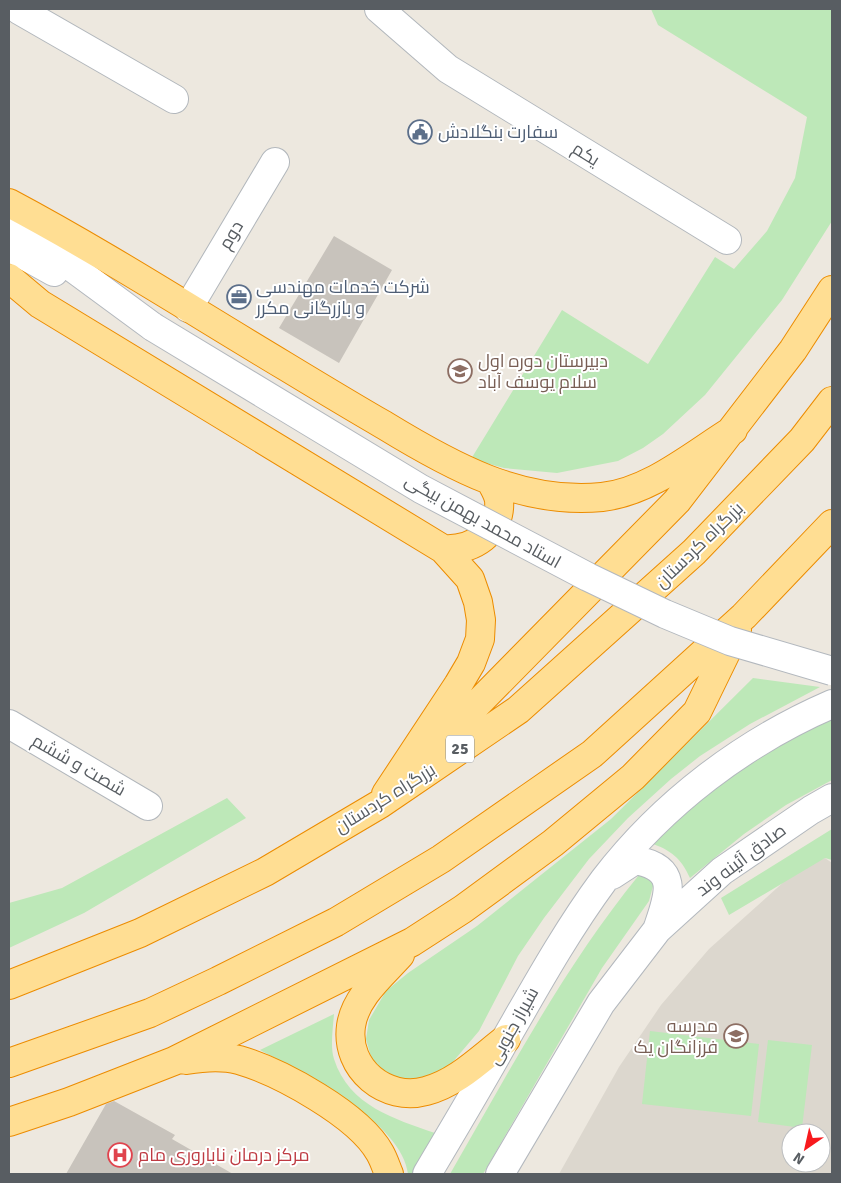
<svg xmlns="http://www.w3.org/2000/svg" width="841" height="1183" font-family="Signika,Cairo,sans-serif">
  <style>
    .education { fill: #dcd7ce; fill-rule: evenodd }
    .green { fill: #bde8b8 }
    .building { fill: #c8c3bc }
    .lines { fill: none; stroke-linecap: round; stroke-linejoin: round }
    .minor-casing { stroke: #b2b7bc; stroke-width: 30 }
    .secondary-casing { stroke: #b3b8be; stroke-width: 30 }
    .trunk-casing { stroke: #ec8c00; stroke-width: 30 }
    .minor { stroke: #fff; stroke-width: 28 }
    .secondary { stroke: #fff; stroke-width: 28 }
    .trunk { stroke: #ffde93; stroke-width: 28 }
    .secondary-bridge-casing { stroke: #b3b8be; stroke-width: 30; stroke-linecap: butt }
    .secondary-bridge { stroke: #fff; stroke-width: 28 }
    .labels { text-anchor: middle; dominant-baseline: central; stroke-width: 4; stroke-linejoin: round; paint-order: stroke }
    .shield { fill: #fff; stroke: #8a8e91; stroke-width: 1 }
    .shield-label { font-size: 16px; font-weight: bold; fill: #585d62 }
    .service-label { font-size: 18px; fill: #4e5e75; stroke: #fff; text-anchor: start }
    .street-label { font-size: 18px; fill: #585d62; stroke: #fff }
    .education-label { font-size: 18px; fill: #785e54; stroke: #fff; text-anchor: start }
    .health-label { font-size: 18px; fill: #be3a42; stroke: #fff; text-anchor: start }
  </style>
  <rect width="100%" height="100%" fill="#ede8df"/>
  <path class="education" d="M 825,858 L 832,863 L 832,1174 L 559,1174 L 619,1067 L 661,1005 L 709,949 L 797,870 ZM 791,1133 L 821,1133 L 821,1163 L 791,1163 Z"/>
  <path class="green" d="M 651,9 L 832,9 L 832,221 L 782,300 L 705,395 L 663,434 L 643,448 L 618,461 L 557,473 L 504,468 L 471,459 L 562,310 L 648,364 L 715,257 L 734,269 L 767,231 L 795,178 L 807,117 L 658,25 Z
    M 753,678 L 820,687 L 750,724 L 700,756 L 671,779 L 628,818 L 589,859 L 544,918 L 518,956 L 479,1031 L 446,1070 L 432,1077 L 397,1081 L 382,1071 L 371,1057 L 366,1039 L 369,1020 L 386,991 L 408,973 L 477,926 L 611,819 Z
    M 832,714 L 832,780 L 786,805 L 744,834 L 690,878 C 681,858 671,850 650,843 L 694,796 Z
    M 227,798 L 246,818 L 84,913 L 9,948 L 9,903 L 62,888 Z
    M 832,829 L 832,860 L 825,858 L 729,915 L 721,898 Z
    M 650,874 L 653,886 L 649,901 L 602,968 L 483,1174 L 450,1174 C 509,1072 564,967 639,875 Z
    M 334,1014 C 333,1027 330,1047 334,1059 C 349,1106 395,1119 435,1133 L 417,1174 L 408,1174 C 403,1123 302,1072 260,1050 Z
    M 650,1031 L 759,1044 L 751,1116 L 642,1104 Z
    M 768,1040 L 812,1045 L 802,1128 L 758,1122 Z"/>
  <path class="building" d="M 334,236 L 392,270 L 339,363 L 279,328 Z
    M 114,1101 L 175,1135 L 172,1139 L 233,1174 L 66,1174 L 106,1104 Z"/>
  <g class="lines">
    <g class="minor-casing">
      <path id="minor" d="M 379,9 L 448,69 L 727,240
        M 19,10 L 174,99
        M 188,308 L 275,162
        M 9,724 L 148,806"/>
    </g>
    <g class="secondary-casing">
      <path id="secondary" d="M 9,221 L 153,327
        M 9,247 L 54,272
        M 612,875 L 635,860 C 680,868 669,895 658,927
        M 427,1174 C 453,1130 480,1085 505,1040 C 536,986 567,930 604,880 C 663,803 744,742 832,704
        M 500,1174 L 601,1003 L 657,930 L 722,871 L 811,810 L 832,798"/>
    </g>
    <g class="trunk-casing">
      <path id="trunk" d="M 9,203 C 103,253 193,311 285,366 C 318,386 351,406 384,425 C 451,466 521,505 602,497 C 650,492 694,454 733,430
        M 9,278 L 40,304 L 443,549 L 470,579 L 478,602 L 481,620 L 480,639 L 471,663 L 458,685 L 386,794
        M 443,549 C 472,551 502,533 499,500 C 498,494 494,487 491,482
        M 425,757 L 677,501 L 793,350 L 832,290
        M 400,955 C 382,975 355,997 351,1026 C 345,1069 386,1102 426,1091 C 457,1083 481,1058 506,1039
        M 9,985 L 140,933 L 265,872 L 380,804 L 518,710 L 694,552 L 802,440 L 832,401
        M 186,1060 C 203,1057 221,1055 239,1060 C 280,1072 359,1115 380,1153 C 384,1160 386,1167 389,1174
        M 9,1063 L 150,1013 L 218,981 L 336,922 L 441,859 L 592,754 L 744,616 L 832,524
        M 9,1122 L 69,1102 L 174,1061 L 412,942 L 463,909 L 553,843 L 633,777 L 697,712 L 737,630"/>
    </g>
    <use href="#minor" class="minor"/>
    <use href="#secondary" class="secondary"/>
    <use href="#trunk" class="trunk"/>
    <g class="secondary-bridge-casing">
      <path id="secondary-bridge" d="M 153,327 L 421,489 L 588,577 L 665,614 L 730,641 L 832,671"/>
    </g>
    <use href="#secondary-bridge" class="secondary-bridge"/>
  </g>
  <defs>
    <g id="civic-ring" transform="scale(1.25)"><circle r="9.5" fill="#fff" stroke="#5c6f8a" stroke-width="1.5"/><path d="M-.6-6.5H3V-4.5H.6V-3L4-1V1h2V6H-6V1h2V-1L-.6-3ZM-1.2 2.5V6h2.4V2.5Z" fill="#5c6f8a"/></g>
    <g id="office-ring" transform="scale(1.25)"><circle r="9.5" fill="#fff" stroke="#5c6f8a" stroke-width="1.5"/><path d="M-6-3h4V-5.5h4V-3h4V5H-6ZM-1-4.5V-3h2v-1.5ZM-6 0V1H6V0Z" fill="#5c6f8a"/></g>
    <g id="school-ring" transform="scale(1.25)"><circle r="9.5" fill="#fff" stroke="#8d6e63" stroke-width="1.5"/><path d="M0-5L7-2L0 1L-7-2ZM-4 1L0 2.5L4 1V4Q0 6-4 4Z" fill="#8d6e63"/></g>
    <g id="hospital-ring" transform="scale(1.25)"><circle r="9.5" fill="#fff" stroke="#e0444e" stroke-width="1.5"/><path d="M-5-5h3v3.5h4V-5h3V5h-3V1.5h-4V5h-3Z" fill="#e0444e"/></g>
  </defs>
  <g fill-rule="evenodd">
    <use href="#civic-ring" x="420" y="132"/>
    <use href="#office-ring" x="239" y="297"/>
    <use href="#school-ring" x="460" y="371"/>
    <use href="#school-ring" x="736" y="1036"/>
    <use href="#hospital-ring" x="120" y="1155"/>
  </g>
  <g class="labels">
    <rect class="shield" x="446" y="735.5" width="28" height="27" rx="4"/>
    <g class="shield-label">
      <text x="460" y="749">25</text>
    </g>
    <g class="service-label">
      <text x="438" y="132">سفارت بنگلادش</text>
      <text x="256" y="287">شرکت خدمات مهندسی<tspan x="256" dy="21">و بازرگانی مکرر</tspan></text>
    </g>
    <g class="street-label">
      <text transform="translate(586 154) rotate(32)">یکم</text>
      <text transform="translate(231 235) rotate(-59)">دوم</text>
      <text transform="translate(483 521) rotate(29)">استاد محمد بهمن بیگی</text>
      <text transform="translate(699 545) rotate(-44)">بزرگراه کردستان</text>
      <text transform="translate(79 765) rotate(30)">شصت و ششم</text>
      <text transform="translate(385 798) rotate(-32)">بزرگراه کردستان</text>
      <text transform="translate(741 860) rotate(-37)">صادق آئینه وند</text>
      <text transform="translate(513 1026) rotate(-61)">شیراز جنوبی</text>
    </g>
    <g class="education-label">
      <text x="478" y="361">دبیرستان دوره اول<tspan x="478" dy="21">سلام یوسف آباد</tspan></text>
      <text x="718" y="1026" text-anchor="end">مدرسه<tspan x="718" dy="21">فرزانگان یک</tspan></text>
    </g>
    <g class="health-label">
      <text x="138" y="1155">مرکز درمان ناباروری مام</text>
    </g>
  </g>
  <rect width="841" height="1183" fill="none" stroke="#585d62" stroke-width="20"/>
  <g transform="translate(806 1148) rotate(214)"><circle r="24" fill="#ffffff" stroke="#bcbec0"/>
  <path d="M0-4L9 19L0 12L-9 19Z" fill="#f8191d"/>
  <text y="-8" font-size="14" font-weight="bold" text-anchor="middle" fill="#585d62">N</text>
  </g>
</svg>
